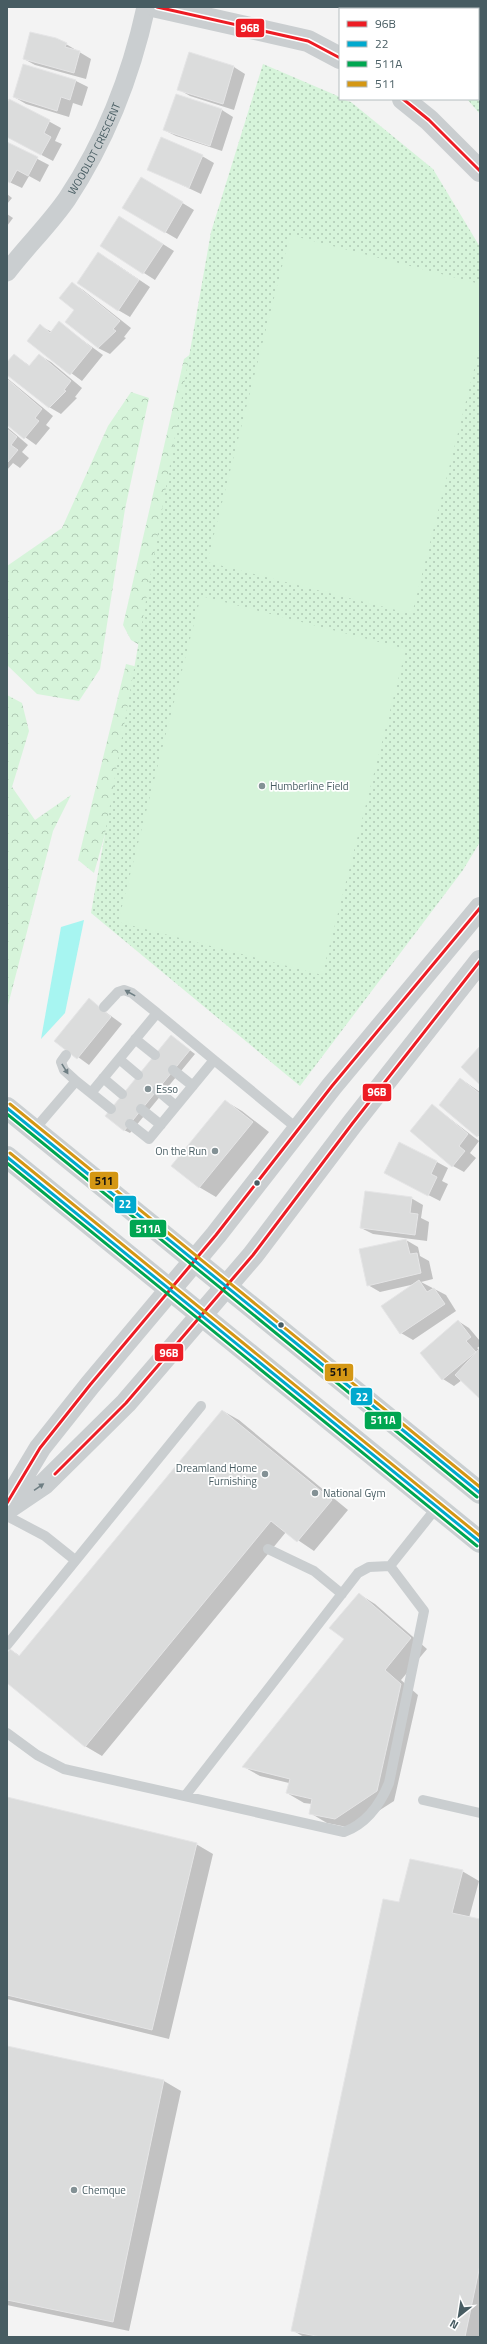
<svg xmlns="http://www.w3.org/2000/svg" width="487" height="2344" font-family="'Titillium Web',sans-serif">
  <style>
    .forest { fill: url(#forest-crowns) }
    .park { fill: url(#park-dots) }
    .pitch { fill: #d6f4da }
    .water { fill: #a7f5f1 }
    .shadow { fill: #0003 }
    .building { fill: #dbdcdc; stroke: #e5e5e6 }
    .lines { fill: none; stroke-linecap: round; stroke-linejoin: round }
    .service { stroke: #caced0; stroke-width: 10 }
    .minor { stroke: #caced0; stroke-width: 19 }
    .tertiary { stroke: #caced0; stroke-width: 22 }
    .secondary { stroke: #cacfd1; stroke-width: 22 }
    .bus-1-casing { stroke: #fff; stroke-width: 6 }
    .bus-2-casing { stroke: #fff; stroke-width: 6 }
    .bus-3-casing { stroke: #fff; stroke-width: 6 }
    .bus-4-casing { stroke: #fff; stroke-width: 6 }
    .bus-1 { stroke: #ed1c24; stroke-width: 3 }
    .bus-2 { stroke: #00a9ce; stroke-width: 3 }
    .bus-3 { stroke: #00a651; stroke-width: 3 }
    .bus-4 { stroke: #d49714; stroke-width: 3 }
    .oneway { fill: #6e7e83 }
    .poi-dot { fill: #839195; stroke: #fff; stroke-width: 1.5 }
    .bus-dot { fill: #475c62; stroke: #fff; stroke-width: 1.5 }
    .labels { text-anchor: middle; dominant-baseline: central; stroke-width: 3.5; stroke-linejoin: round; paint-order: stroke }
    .street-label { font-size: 11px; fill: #475c62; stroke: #fff }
    .poi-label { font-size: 11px; fill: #475c62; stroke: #fff; text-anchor: start }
    .line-badge { stroke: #fff; stroke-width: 1.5 }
    .badge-label { font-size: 11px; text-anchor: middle; font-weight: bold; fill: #fff }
    .pale-badge-label { font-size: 11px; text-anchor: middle; font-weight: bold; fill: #111 }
  </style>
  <defs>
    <pattern id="forest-crowns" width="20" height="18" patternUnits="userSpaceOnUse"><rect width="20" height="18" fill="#d6f4da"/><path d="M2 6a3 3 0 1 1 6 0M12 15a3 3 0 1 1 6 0" fill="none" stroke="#afc9b4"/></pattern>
    <pattern id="park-dots" width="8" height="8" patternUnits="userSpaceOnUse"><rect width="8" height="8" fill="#d6f4da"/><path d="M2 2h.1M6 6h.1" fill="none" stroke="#afc9b4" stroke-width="1.8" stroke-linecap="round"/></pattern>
  </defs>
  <rect width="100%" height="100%" fill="#f3f3f3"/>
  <path class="forest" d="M 221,332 L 143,647 L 131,640 L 123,625 L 184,359 Z
    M 131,392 L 149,398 L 125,509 L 100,669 L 79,701 L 37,694 L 7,665 L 7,566 L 62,528 L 108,426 Z
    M 126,664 L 146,669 L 147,686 L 94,873 L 78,860 Z
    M 7,695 L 22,703 L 29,731 L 12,787 L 35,820 L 71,795 L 53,831 L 7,1009 Z"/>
  <path class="park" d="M 339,7 L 480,7 L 480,114 L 467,99 L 478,99 L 478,9 L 344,9 Z
    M 263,64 L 340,97 L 340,99 L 351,102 L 433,169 L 480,247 L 480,842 L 463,870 L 300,1086 L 91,913 L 211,232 Z"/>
  <path class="pitch" d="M 290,235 L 480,284 L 480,346 L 412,614 L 207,562 Z
    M 201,596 L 406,649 L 322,975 L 118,922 Z"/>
  <path class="water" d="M 84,920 L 65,1013 L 41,1039 L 61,927 Z"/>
  <path class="shadow" d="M 66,44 L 91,59 L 86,79 L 35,65 L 24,59 Z
    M 189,54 L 234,67 L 245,74 L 234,110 L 190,96 L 178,89 Z
    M 24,65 L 76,81 L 88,87 L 82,106 L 73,103 L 69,117 L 26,104 L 14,97 Z
    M 176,95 L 222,110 L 233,117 L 222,151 L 176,136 L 164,130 Z
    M 10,100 L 61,128 L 55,141 L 62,144 L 53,161 L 7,137 L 7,105 Z
    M 7,143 L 49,165 L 40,182 L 29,176 L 22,188 L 7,181 Z
    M 202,156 L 214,163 L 201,194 L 148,169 Z
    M 153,185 L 194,210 L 177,239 L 124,208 Z
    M 7,194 L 12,198 L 7,204 Z
    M 7,214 L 13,218 L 7,226 Z
    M 131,224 L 174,251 L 155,280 L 144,273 Z
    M 110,260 L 150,287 L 130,317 L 118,310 Z
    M 72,283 L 83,290 L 131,328 L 124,337 L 126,338 L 110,354 L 98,348 L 76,310 Z
    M 59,323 L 103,355 L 82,381 L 28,341 L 40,326 L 52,332 Z
    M 14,355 L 30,366 L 39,355 L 51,362 L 82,388 L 75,397 L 77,398 L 61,414 L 49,407 L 7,374 L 7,363 Z
    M 7,378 L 53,416 L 46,425 L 50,428 L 36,445 L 7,424 Z
    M 7,427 L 28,445 L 22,452 L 29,458 L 20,468 L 13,463 L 7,470 Z
    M 89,1000 L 122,1024 L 89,1065 L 56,1041 Z
    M 171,1036 L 195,1054 L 130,1133 L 124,1130 Z
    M 461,1079 L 480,1092 L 480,1137 L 463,1124 Z
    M 225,1101 L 242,1111 L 269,1132 L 216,1197 L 199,1187 Z
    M 432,1105 L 479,1141 L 470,1153 L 476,1158 L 464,1172 L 453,1166 Z
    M 437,1162 L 448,1168 L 442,1181 L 448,1184 L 440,1201 L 397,1179 Z
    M 411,1198 L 423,1205 L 421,1218 L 429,1222 L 427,1241 L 373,1234 L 361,1228 Z
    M 406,1240 L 418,1247 L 420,1256 L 429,1261 L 433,1279 L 421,1282 L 446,1295 L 456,1311 L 413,1340 L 401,1333 L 415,1284 L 380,1292 L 368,1285 Z
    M 458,1321 L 469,1328 L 480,1341 L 480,1346 L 477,1348 L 480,1350 L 480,1397 L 462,1380 L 454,1386 L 443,1379 L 422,1353 Z
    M 223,1411 L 239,1420 L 348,1510 L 314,1551 L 286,1532 L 102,1756 L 85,1746 L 7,1682 L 7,1654 L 11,1650 L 20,1656 Z
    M 359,1594 L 375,1604 L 427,1649 L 401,1680 L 418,1695 L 394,1801 L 352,1828 L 327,1823 L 310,1813 L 312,1804 L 304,1803 L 287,1793 L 289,1783 L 260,1776 L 244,1767 L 345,1639 Z
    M 7,1798 L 196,1844 L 213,1854 L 169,2039 L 7,1999 Z
    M 462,1871 L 479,1881 L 469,1918 L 480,1920 L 480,2337 L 304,2337 L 292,2330 L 399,1903 Z
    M 7,2047 L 164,2081 L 181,2091 L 129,2331 L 7,2305 Z"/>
  <path class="building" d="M 30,32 L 56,38 L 67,43 L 65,47 L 80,51 L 74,73 L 23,59 Z
    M 189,52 L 234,66 L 223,104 L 177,90 Z
    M 23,64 L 76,80 L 70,100 L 61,97 L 57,111 L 13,97 Z
    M 176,94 L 222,109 L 210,146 L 163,130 Z
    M 9,99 L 50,120 L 44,133 L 51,137 L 41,155 L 7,137 L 7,103 Z
    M 161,137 L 203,155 L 189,188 L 147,170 Z
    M 7,142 L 38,157 L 28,176 L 17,170 L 10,183 L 7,181 Z
    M 141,177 L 183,202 L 165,233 L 122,208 Z
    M 119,216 L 163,244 L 143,274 L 100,246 Z
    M 98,252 L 139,280 L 118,311 L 77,283 Z
    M 72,282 L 120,321 L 113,329 L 116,331 L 98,348 L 65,322 L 74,310 L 59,298 Z
    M 59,321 L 92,348 L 70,375 L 27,341 L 40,324 L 50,333 Z
    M 14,354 L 29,366 L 39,354 L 71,381 L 64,390 L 66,391 L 49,408 L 7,375 L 7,362 Z
    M 7,379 L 42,409 L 35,418 L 39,421 L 24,439 L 7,425 Z
    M 7,429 L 17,437 L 11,445 L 18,450 L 8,462 Z
    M 89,998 L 111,1017 L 77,1059 L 54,1041 Z
    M 171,1035 L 190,1050 L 124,1131 L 105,1116 Z
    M 480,1046 L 480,1085 L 461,1067 Z
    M 460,1078 L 480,1094 L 480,1133 L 477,1137 L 439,1105 Z
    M 225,1100 L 253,1122 L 199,1188 L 171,1166 Z
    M 432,1104 L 468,1134 L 459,1146 L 465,1151 L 452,1167 L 410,1131 Z
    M 399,1142 L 437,1161 L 431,1174 L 437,1177 L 428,1196 L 384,1173 Z
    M 365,1191 L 412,1197 L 410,1213 L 418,1214 L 415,1235 L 360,1228 Z
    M 406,1239 L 410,1254 L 417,1253 L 421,1273 L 367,1286 L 359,1249 Z
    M 419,1280 L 427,1292 L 434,1288 L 445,1304 L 400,1334 L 381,1306 Z
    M 458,1320 L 471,1337 L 466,1341 L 476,1352 L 442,1380 L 420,1353 Z
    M 480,1348 L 480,1399 L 455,1375 Z
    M 222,1410 L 332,1500 L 297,1542 L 271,1521 L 85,1747 L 7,1683 L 7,1653 L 10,1649 L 19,1656 Z
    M 359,1593 L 411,1638 L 385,1670 L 401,1684 L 377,1791 L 335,1819 L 309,1814 L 312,1799 L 286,1793 L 290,1779 L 242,1767 L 344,1639 L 329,1628 Z
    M 7,1797 L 197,1843 L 152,2030 L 7,1995 Z
    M 410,1859 L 463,1870 L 452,1913 L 480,1919 L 480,2265 L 465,2337 L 321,2337 L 291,2331 L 383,1899 L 399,1902 Z
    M 7,2046 L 164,2080 L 113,2322 L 7,2300 Z"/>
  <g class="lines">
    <path class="service" d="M 104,1007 L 118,992 L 124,990 L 132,993 L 157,1013
      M 135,1039 L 155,1055
      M 66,1055 L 61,1062 L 64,1070 L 76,1081
      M 119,1059 L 138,1075
      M 173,1070 L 193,1086
      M 103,1078 L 122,1094
      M 157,1090 L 176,1106
      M 91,1093 L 157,1013 L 214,1060
      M 141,1109 L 161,1125
      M 130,1124 L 149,1139 L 214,1060 L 299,1130
      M 34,1130 L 76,1081 L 111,1109
      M 7,1516 L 45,1536 L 75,1560
      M 268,1549 L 314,1571 L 342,1594
      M 7,1645 L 201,1406
      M 7,1733 L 37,1755 L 64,1769 L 344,1832 C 366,1824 380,1805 389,1783 L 424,1611 L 390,1566
      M 185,1796 L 358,1573 L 369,1567 L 390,1566 L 437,1507
      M 423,1800 L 480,1813"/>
    <path class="minor" id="s1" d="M 7,272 C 26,247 49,225 67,199 C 106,140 131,76 146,7"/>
    <path class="tertiary" d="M 157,7 L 308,41 L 340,58
      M 403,99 L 429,120 L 480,171
      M 7,1503 L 40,1448 L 90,1385 L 216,1235 L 332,1086 L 480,908
      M 7,1509 L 44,1484 L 126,1403 L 253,1255 L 352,1124 L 480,961"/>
    <path class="secondary" d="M 7,1108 L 480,1493
      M 7,1157 L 480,1542"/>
    <g class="bus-1-casing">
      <path id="bus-1" d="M 157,7 L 308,41 L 340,58
        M 403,99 L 429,120 L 480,171
        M 55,1474 L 126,1403 L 253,1255 L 352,1124 L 480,961
        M 7,1503 L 40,1448 L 90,1385 L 216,1235 L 332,1086 L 480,908"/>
    </g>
    <g class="bus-2-casing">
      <path id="bus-2" d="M 7,1108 L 480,1493
        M 7,1157 L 480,1542"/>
    </g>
    <g class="bus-3-casing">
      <path id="bus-3" d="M 7,1114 L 477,1497
        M 7,1163 L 477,1546"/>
    </g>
    <g class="bus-4-casing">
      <path id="bus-4" d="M 10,1104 L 480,1487
        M 10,1153 L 480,1536"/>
    </g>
    <use href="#bus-1" class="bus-1"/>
    <use href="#bus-2" class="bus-2"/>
    <use href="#bus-3" class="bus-3"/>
    <use href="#bus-4" class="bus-4"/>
  </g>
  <defs><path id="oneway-solid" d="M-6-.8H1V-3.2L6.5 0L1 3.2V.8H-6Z"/></defs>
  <g class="oneway">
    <use href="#oneway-solid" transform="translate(130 993) rotate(-151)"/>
    <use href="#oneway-solid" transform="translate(65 1069) rotate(58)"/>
    <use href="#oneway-solid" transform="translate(39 1487) rotate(-34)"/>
  </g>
  <g class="poi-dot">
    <circle cx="262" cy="786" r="4"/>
    <circle cx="148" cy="1089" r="4"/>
    <circle cx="215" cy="1151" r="4"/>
    <circle cx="265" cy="1474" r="4"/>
    <circle cx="315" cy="1493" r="4"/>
    <circle cx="74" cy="2190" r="4"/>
  </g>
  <g class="bus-dot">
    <circle cx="257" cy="1183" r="3.5"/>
    <circle cx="281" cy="1325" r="3.5"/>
  </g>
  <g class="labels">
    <g class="street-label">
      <text stroke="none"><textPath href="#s1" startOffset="152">WOODLOT CRESCENT</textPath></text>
    </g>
    <g class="poi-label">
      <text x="270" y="786">Humberline Field</text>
      <text x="156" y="1089">Esso</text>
      <text x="207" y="1151" text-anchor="end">On the Run</text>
      <text x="257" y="1468" text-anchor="end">Dreamland Home<tspan x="257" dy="13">Furnishing</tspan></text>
      <text x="323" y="1493">National Gym</text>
      <text x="82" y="2190">Chemque</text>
    </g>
  </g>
  <g class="line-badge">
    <rect x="235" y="18" width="30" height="20" rx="4" fill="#ed1c24"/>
    <rect x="362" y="1083" width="30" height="19" rx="4" fill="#ed1c24"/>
    <rect x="89" y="1171" width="30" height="19" rx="4" fill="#d49714"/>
    <rect x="114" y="1195" width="23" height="19" rx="4" fill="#00a9ce"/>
    <rect x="129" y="1219" width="38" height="19" rx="4" fill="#00a651"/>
    <rect x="154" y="1343" width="30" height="19" rx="4" fill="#ed1c24"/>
    <rect x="324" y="1363" width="30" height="19" rx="4" fill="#d49714"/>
    <rect x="350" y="1387" width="23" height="19" rx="4" fill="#00a9ce"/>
    <rect x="364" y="1411" width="38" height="19" rx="4" fill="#00a651"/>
  </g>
  <g class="badge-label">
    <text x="250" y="32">96B</text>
    <text x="377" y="1096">96B</text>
    <text x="125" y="1208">22</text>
    <text x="148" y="1233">511A</text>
    <text x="169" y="1357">96B</text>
    <text x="362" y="1401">22</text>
    <text x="383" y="1424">511A</text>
  </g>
  <g class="pale-badge-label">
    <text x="104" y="1185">511</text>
    <text x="339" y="1376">511</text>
  </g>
  <rect width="487" height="2344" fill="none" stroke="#475c62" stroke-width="16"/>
  <rect x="339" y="8" width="140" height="92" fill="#ffffff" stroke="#b5bec0"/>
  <rect x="347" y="21" width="20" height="6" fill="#ed1c24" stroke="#b5bec0"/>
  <text x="375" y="28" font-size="12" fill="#475c62">96B</text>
  <rect x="347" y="41" width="20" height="6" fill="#00a9ce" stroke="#b5bec0"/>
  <text x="375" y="48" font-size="12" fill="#475c62">22</text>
  <rect x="347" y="61" width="20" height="6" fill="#00a651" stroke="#b5bec0"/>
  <text x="375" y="68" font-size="12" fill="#475c62">511A</text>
  <rect x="347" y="81" width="20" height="6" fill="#d49714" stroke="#b5bec0"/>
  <text x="375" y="88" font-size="12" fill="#475c62">511</text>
  <g transform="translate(459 2316) rotate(210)" stroke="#ffffff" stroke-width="3" paint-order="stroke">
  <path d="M0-3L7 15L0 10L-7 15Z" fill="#475c62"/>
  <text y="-6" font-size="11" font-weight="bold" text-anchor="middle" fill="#475c62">N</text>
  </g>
</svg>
